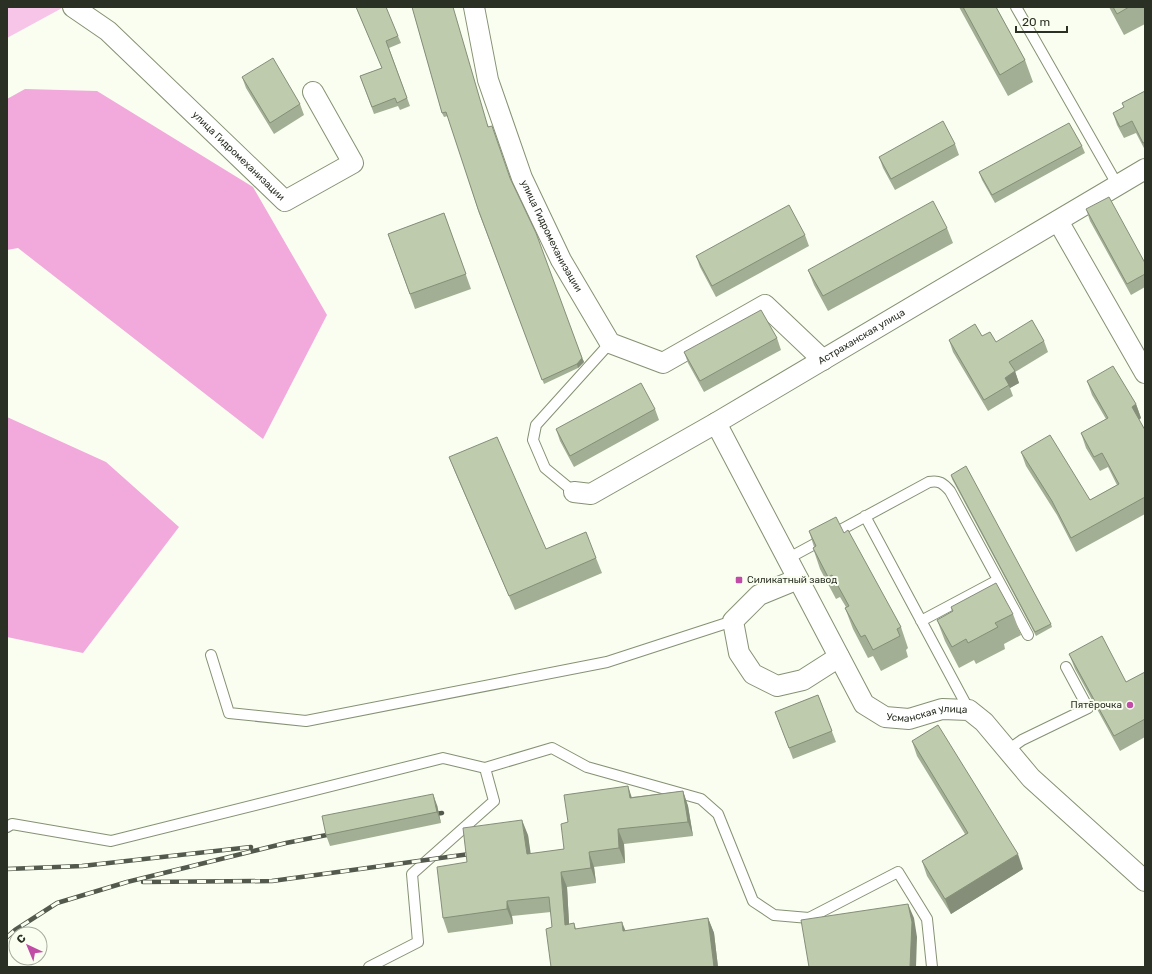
<svg xmlns="http://www.w3.org/2000/svg" width="1152" height="974" font-family="Rubik,sans-serif">
  <style>
    .green { fill: #f7c5e8 }
    .water { fill: #f2a9dc }
    .lines { fill: none; stroke-linecap: round; stroke-linejoin: round }
    .lane-casing { stroke: #859173; stroke-width: 12 }
    .street-casing { stroke: #859173; stroke-width: 22 }
    .lane { stroke: #fff; stroke-width: 10 }
    .street { stroke: #fff; stroke-width: 20 }
    .rail-casing { stroke: #54594d; stroke-width: 4.5 }
    .rail { stroke: #f9fef1; stroke-width: 3; stroke-dasharray: 9; stroke-linecap: butt }
    .wall { fill: #a3af94 }
    .shaded-wall { fill: #858e78 }
    .building { fill: #becbac; stroke: #858e78 }
    .poi-dot { fill: #c04ca5; stroke: #f9fef1; stroke-width: 1.5 }
    .labels { text-anchor: middle; dominant-baseline: central; stroke-width: 4; stroke-linejoin: round; paint-order: stroke }
    .street-label { font-size: 10px; fill: #2b3024; stroke: #f9fef1 }
    .poi-label { font-size: 10px; fill: #2b3024; stroke: #f9fef1; text-anchor: start }
  </style>
  <rect width="100%" height="100%" fill="#f9fef1"/>
  <path class="green" d="M 7,7 L 64,7 L 7,38 Z"/>
  <path class="water" d="M 25,89 L 97,91 L 253,187 L 327,315 L 263,439 L 18,248 L 7,250 L 7,99 Z
    M 7,417 L 106,462 L 179,527 L 83,653 L 7,637 Z"/>
  <g class="lines">
    <g class="lane-casing">
      <path id="lane" d="M 1016,7 L 1118,186
        M 574,492 L 545,468 L 533,440 L 536,425 L 610,343
        M 865,516 L 969,710
        M 787,559 L 929,482 C 939,480 943,483 950,491 L 1028,635
        M 921,621 L 998,580
        M 211,655 L 229,713 L 306,721 L 607,662 L 733,621
        M 1008,750 L 1022,740 L 1088,708 L 1066,667
        M 7,827 L 12,824 L 111,841 L 443,758 L 485,768 L 552,748 L 587,767 L 701,799 L 718,814 L 753,901 L 774,915 L 809,918 L 898,872 L 927,919 L 932,967
        M 369,967 L 418,942 L 412,874 L 494,801 L 485,768"/>
    </g>
    <g class="street-casing">
      <g id="street">
        <path id="s1" d="M 73,7 L 108,31 L 285,201 L 353,163 L 313,92"/>
        <path id="s2" d="M 474,7 L 488,80 L 522,178 L 561,260 L 610,343 L 663,363 L 765,305 L 823,360"/>
        <path d="M 1058,221 L 1145,373"/>
        <path id="s3" d="M 716,423 L 864,704 L 885,717 L 909,719 L 942,709 L 969,710 L 984,722 L 1031,778 L 1145,881"/>
        <path id="s4" d="M 574,492 L 591,494 L 716,423 L 1145,169"/>
        <path d="M 798,579 L 759,595 L 733,621 L 739,653 L 753,674 L 777,686 L 803,680 L 839,657"/>
      </g>
    </g>
    <use href="#lane" class="lane"/>
    <use href="#street" class="street"/>
    <g class="rail-casing">
      <path id="rail" d="M 428,815 L 442,813
        M 7,869 L 82,866 L 251,847
        M 143,882 L 272,881 L 477,853
        M 7,937 L 15,930 L 57,903 L 127,882 L 286,843 L 337,833"/>
    </g>
    <use href="#rail" class="rail"/>
  </g>
  <path class="wall" d="M 356,7 L 398,36 L 401,43 L 389,48 L 410,106 L 400,110 L 398,106 L 374,114 L 360,76 L 382,68 Z
    M 412,7 L 489,127 L 584,362 L 578,368 L 544,384 L 479,213 L 448,116 L 444,117 L 442,113 Z
    M 959,7 L 996,7 L 1025,60 L 1033,82 L 1008,96 Z
    M 1109,7 L 1145,7 L 1145,24 L 1124,35 Z
    M 242,77 L 300,104 L 304,115 L 274,134 L 246,88 Z
    M 1145,91 L 1145,150 L 1136,133 L 1124,138 L 1117,125 L 1113,113 L 1124,107 L 1122,103 Z
    M 955,144 L 959,155 L 895,190 L 883,168 L 879,157 Z
    M 1082,146 L 1085,153 L 995,203 L 982,180 L 979,172 Z
    M 1086,209 L 1145,263 L 1145,287 L 1131,295 L 1090,221 Z
    M 444,213 L 471,289 L 415,309 L 388,234 Z
    M 947,228 L 953,243 L 828,311 L 814,285 L 808,270 Z
    M 805,235 L 809,246 L 716,297 L 700,267 L 696,256 Z
    M 777,338 L 781,350 L 704,392 L 688,363 L 684,352 Z
    M 949,340 L 996,342 L 1044,341 L 1048,352 L 1015,372 L 1019,383 L 1010,388 L 1013,396 L 988,411 L 953,352 Z
    M 1087,381 L 1136,404 L 1141,418 L 1139,420 L 1145,430 L 1145,514 L 1076,552 L 1057,515 L 1026,466 L 1021,452 L 1090,500 L 1117,485 L 1108,467 L 1100,471 L 1086,448 L 1081,433 L 1106,419 L 1092,395 Z
    M 655,409 L 659,420 L 574,467 L 560,441 L 556,429 Z
    M 449,457 L 546,549 L 596,558 L 602,573 L 515,610 L 455,472 Z
    M 951,475 L 1051,624 L 1052,627 L 1036,636 L 952,479 Z
    M 809,531 L 844,533 L 901,627 L 908,648 L 906,650 L 908,657 L 881,671 L 873,656 L 868,658 L 853,629 L 845,608 L 846,607 L 840,597 L 836,599 L 820,569 L 813,548 L 814,547 Z
    M 951,607 L 1013,614 L 1021,635 L 1004,644 L 1005,649 L 976,664 L 974,660 L 959,668 L 945,641 L 937,620 L 952,612 Z
    M 1069,654 L 1126,682 L 1145,672 L 1145,737 L 1120,751 L 1075,669 Z
    M 818,695 L 836,742 L 793,759 L 775,712 Z
    M 912,741 L 1023,869 L 951,914 L 927,876 L 922,861 L 965,834 L 917,756 Z
    M 683,791 L 688,806 L 693,836 L 624,844 L 625,863 L 594,867 L 596,883 L 567,887 L 569,924 L 574,923 L 576,929 L 625,931 L 708,918 L 714,933 L 718,967 L 551,967 L 552,927 L 551,912 L 512,916 L 513,924 L 448,933 L 443,918 L 467,862 L 528,835 L 530,854 L 564,849 L 568,822 L 632,797 Z
    M 437,805 L 441,823 L 330,846 L 326,835 Z"/>
  <path class="shaded-wall" d="M 582,358 L 584,362 L 578,368 L 577,364 Z
    M 1015,371 L 1019,383 L 1010,388 L 1005,378 Z
    M 1136,404 L 1141,418 L 1137,421 L 1132,407 Z
    M 628,786 L 633,801 L 630,798 Z
    M 683,791 L 688,806 L 693,836 L 688,822 Z
    M 433,794 L 437,805 L 441,823 L 437,812 Z
    M 522,820 L 528,835 L 533,869 L 527,854 Z
    M 618,829 L 624,844 L 625,863 L 619,848 Z
    M 589,852 L 594,867 L 596,883 L 591,868 Z
    M 1018,854 L 1023,869 L 951,914 L 945,899 Z
    M 561,872 L 567,887 L 570,940 L 565,925 Z
    M 507,901 L 512,916 L 513,924 L 507,909 Z
    M 908,904 L 914,918 L 917,937 L 916,967 L 910,967 Z
    M 708,918 L 714,933 L 718,967 L 714,967 Z
    M 622,922 L 628,937 L 623,931 Z"/>
  <path class="building" d="M 356,7 L 386,7 L 398,36 L 386,41 L 407,98 L 397,103 L 395,98 L 372,107 L 360,76 L 382,68 Z
    M 412,7 L 453,7 L 488,127 L 492,126 L 510,178 L 536,233 L 582,358 L 577,364 L 542,380 L 478,209 L 446,112 L 442,113 Z
    M 963,7 L 996,7 L 1025,60 L 1000,75 Z
    M 1113,7 L 1129,7 L 1117,14 Z
    M 273,58 L 300,104 L 270,123 L 242,77 Z
    M 1145,91 L 1145,142 L 1143,143 L 1132,121 L 1120,127 L 1113,113 L 1124,107 L 1122,103 Z
    M 943,121 L 955,144 L 891,179 L 879,157 Z
    M 1069,123 L 1082,146 L 992,195 L 979,172 Z
    M 1109,197 L 1145,263 L 1145,274 L 1127,284 L 1086,209 Z
    M 933,201 L 947,228 L 823,296 L 808,270 Z
    M 789,205 L 805,235 L 712,286 L 696,256 Z
    M 444,213 L 466,274 L 410,294 L 388,234 Z
    M 761,310 L 777,338 L 700,381 L 684,352 Z
    M 1032,320 L 1044,341 L 1009,362 L 1015,371 L 1005,378 L 1009,385 L 984,400 L 949,340 L 975,324 L 982,336 L 990,332 L 996,342 Z
    M 1113,366 L 1136,404 L 1132,407 L 1145,430 L 1145,497 L 1071,538 L 1052,501 L 1021,452 L 1050,435 L 1090,500 L 1119,484 L 1102,453 L 1094,457 L 1081,433 L 1108,418 L 1087,381 Z
    M 641,383 L 655,409 L 570,456 L 556,429 Z
    M 497,437 L 546,549 L 586,532 L 596,558 L 509,596 L 449,457 Z
    M 966,466 L 1051,624 L 1035,632 L 951,475 Z
    M 836,517 L 844,533 L 848,530 L 901,627 L 897,629 L 900,636 L 873,650 L 865,635 L 861,637 L 845,608 L 849,606 L 832,575 L 828,577 L 813,548 L 816,546 L 809,531 Z
    M 996,583 L 1013,614 L 995,623 L 998,627 L 968,643 L 966,639 L 952,647 L 937,620 L 953,611 L 951,607 Z
    M 1102,636 L 1126,682 L 1145,672 L 1145,719 L 1114,736 L 1069,654 Z
    M 818,695 L 832,731 L 789,748 L 775,712 Z
    M 938,725 L 1018,854 L 945,899 L 922,861 L 968,833 L 912,741 Z
    M 628,786 L 630,798 L 683,791 L 688,822 L 618,829 L 619,848 L 589,852 L 591,868 L 561,872 L 565,925 L 574,923 L 575,929 L 622,922 L 623,931 L 708,918 L 714,967 L 551,967 L 546,929 L 552,927 L 549,897 L 507,901 L 507,909 L 443,918 L 437,867 L 467,862 L 463,828 L 522,820 L 527,854 L 564,849 L 561,824 L 568,822 L 564,795 Z
    M 433,794 L 437,812 L 326,835 L 322,816 Z
    M 908,904 L 912,922 L 910,967 L 809,967 L 801,920 Z"/>
  <g class="poi-dot">
    <rect x="735" y="576" width="8" height="8" rx="2"/>
    <circle cx="1130" cy="705" r="4"/>
  </g>
  <g class="labels">
    <g class="street-label">
      <text stroke="none"><textPath href="#s1" startOffset="223">улица Гидромеханизации</textPath></text>
      <text stroke="none"><textPath href="#s2" startOffset="243">улица Гидромеханизации</textPath></text>
      <text stroke="none"><textPath href="#s4" startOffset="330">Астраханская улица</textPath></text>
      <text stroke="none"><textPath href="#s3" startOffset="385">Усманская улица</textPath></text>
    </g>
    <g class="poi-label">
      <text x="747" y="580">Силикатный завод</text>
      <text x="1122" y="705" text-anchor="end">Пятёрочка</text>
    </g>
  </g>
  <rect width="1152" height="974" fill="none" stroke="#2b3024" stroke-width="16"/>
  <g transform="translate(28 946) rotate(316)"><circle r="19" fill="#f9fef1" stroke="#a7ac9f"/>
  <path d="M0-3L7 15L0 10L-7 15Z" fill="#c04ca5"/>
  <text y="-6" font-size="11" font-weight="bold" text-anchor="middle" fill="#2b3024">С</text>
  </g>
  <path d="M1016 26v6h51v-6" fill="none" stroke="#2b3024" stroke-width="2"/>
  <text x="1022" y="26" font-size="12" fill="#2b3024" stroke="#f9fef1" stroke-width="3" paint-order="stroke">20 m</text>
</svg>
